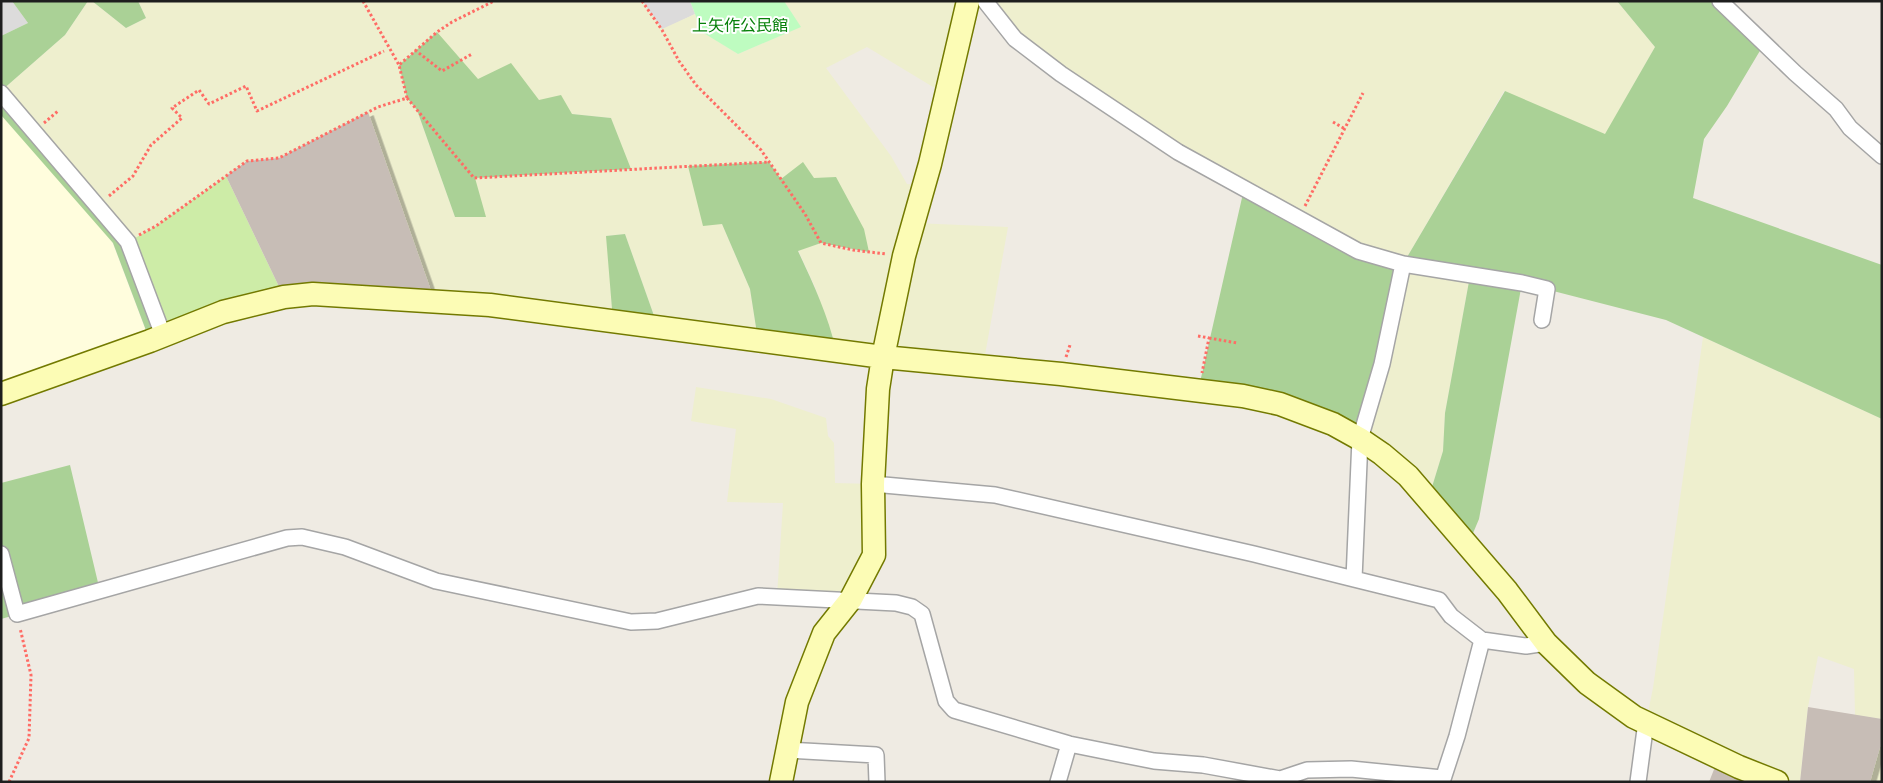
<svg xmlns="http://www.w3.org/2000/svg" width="1883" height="783" font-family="'Varela Round','Noto Sans JP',sans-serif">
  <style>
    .residential { fill: #dcdbdb }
    .education { fill: #fffddd }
    .farmland { fill: #eeefce; fill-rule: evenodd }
    .grass { fill: #cdeca7 }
    .forest { fill: #aad196 }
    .park { fill: #befcc0 }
    .building { fill: #c7bdb6; filter: url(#shadow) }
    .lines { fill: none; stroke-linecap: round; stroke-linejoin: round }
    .street-casing { stroke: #a5a5a5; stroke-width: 18 }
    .secondary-casing { stroke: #737a00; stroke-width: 25 }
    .path { stroke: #ff6c65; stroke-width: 3; stroke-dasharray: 2.5 2.5; stroke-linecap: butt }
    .street { stroke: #fff; stroke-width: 15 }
    .secondary { stroke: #fcfcb5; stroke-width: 22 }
    .labels { text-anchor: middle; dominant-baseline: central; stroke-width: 4; stroke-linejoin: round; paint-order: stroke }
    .park-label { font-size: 16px; fill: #07810a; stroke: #fff }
  </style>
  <defs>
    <filter id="shadow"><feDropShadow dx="5.5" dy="3" stdDeviation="0" flood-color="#0004"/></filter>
  </defs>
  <rect width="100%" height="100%" fill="#efebe3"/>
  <path class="residential" d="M 1,1 L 12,1 L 28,23 L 1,36 Z
    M 642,1 L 690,1 L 695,14 L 662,30 Z"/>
  <path class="education" d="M 1,109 L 109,233 L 146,331 L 1,381 Z"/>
  <path class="farmland" d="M 88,1 L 92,1 L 126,28 L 146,18 L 138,1 L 642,1 L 662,29 L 695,14 L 703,32 L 738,54 L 800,27 L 784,1 L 968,1 L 938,90 L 867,47 L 826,68 L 891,156 L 907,184 L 924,185 L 914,223 L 1008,227 L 983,366 L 836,350 L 815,287 L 798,250 L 821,243 L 853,250 L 869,252 L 814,178 L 781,179 L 769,162 L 688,166 L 722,224 L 750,289 L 758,340 L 658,327 L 625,234 L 607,236 L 613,321 L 435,302 L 279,158 L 247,161 L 156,226 L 128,242 L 1,91 L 65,35 ZM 478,80 L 539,100 L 572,114 L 611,118 L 630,169 L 474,178 L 455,217 L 417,110 Z
    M 985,1 L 1617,1 L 1655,47 L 1605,135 L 1504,91 L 1403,264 L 1470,276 L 1445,413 L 1443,451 L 1428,500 L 1360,439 L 1350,247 L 1061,74 Z
    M 1703,337 L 1882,419 L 1882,719 L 1855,715 L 1854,669 L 1818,656 L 1808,707 L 1800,782 L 1777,782 L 1646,722 L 1653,688 Z
    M 696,387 L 771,399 L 826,418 L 828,436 L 834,443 L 835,483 L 873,484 L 874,555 L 851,599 L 777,596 L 783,503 L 727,502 L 736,429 L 691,421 Z
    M 1882,740 L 1882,782 L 1870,782 Z"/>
  <path class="grass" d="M 226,176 L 284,297 L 163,335 L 128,242 L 156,226 Z"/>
  <path class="forest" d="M 12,1 L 88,1 L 65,35 L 1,91 L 1,36 L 28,23 Z
    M 92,1 L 138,1 L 146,18 L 126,28 Z
    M 1617,1 L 1720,1 L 1764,44 L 1727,106 L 1704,139 L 1693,198 L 1882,265 L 1882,419 L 1666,320 L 1522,283 L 1479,519 L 1468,545 L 1428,500 L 1443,451 L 1445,413 L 1470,276 L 1403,265 L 1360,439 L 1198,391 L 1244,189 L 1403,264 L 1505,91 L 1605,134 L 1655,47 Z
    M 437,32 L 478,79 L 511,63 L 539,100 L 561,95 L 572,114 L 611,118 L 631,169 L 475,178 L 486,217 L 455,217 L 417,110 L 407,98 L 399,65 Z
    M 1,93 L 128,242 L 163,335 L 150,341 L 113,243 L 1,115 Z
    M 769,162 L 781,179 L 803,162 L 814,178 L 836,177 L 864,229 L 869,252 L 821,243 L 798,251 C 813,283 828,315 836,350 L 758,340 L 750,289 L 722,224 L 703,226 L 688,166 Z
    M 625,234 L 658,327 L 613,321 L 606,236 Z
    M 70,465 L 100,591 L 1,619 L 1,483 Z"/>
  <path class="park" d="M 690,1 L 784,1 L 801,27 L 738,54 L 702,32 Z"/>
  <path class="building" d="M 368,112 L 435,302 L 284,297 L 226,176 L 247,161 L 279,158 Z
    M 1808,707 L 1882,719 L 1882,740 L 1870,782 L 1800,782 Z
    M 1719,757 L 1777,782 L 1709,782 Z"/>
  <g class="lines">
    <g class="street-casing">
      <path id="street" d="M 985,1 L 1015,39 L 1061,74 L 1178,152 L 1358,251 L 1403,264 L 1382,364 L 1360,439 L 1354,579 L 1439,600 L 1451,616 L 1482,640
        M 1720,1 L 1795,73 L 1836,109 L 1850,128 L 1882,156
        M 1,93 L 128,242 L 163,335
        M 1403,264 L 1522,283 L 1547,289 L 1542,320
        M 873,484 L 995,495 L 1254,554 L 1354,579
        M 1,554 L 17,614 L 287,538 L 302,537 L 345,547 L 436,581 L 631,622 L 657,621 L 758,596 L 896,603 L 912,607 L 922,614 L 946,701 L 954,710 L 1069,744 L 1154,761 L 1203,765 L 1280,779 L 1307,770 L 1351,769 L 1442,778
        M 787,750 L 876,755 L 877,782
        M 1058,782 L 1069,744
        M 1442,782 L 1457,736 L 1482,640 L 1526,646 L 1546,643
        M 1638,782 L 1646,722"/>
    </g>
    <g class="secondary-casing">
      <path id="secondary" d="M 1,394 L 150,341 L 223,312 L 284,297 L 313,294 L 490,305 L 883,357 L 1061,374 L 1243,396 L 1280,404 L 1333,424 L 1360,439 L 1382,454 L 1408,476 L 1507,591 L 1546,643 L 1587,683 L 1634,717 L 1739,767 L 1777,782
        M 781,782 L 797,702 L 824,633 L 851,599 L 874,555 L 873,484 L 878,389 L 883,357 L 904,256 L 930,164 L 968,1"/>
    </g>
    <path class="path" d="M 363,1 L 399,65
      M 642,1 L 662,30 L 679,61 L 696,85 L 761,150 L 805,214 L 821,243 L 853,250 L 886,254
      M 415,50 L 442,71 L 472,54
      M 407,98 L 474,178 L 769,162
      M 1333,122 L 1345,129
      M 44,123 L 58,111
      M 109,196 L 133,176 L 151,145 L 182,118 L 172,108 L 199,90 L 209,104 L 246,86 L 257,111 L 384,51
      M 1305,206 L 1363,93
      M 139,235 L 156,226 L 247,161 L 279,158 L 378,107 L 407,98 L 399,65 L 437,32 L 452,22 L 494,1
      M 1198,336 L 1209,338 L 1202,373
      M 1209,338 L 1237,343
      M 1066,357 L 1070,345
      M 9,782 L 29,738 L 31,675 L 20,628"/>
    <use href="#street" class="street"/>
    <use href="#secondary" class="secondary"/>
  </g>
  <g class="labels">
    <g class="park-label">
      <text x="740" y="26">上矢作公民館</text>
    </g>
  </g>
  <rect width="1883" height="783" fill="none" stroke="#1e1e1e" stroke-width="5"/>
</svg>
